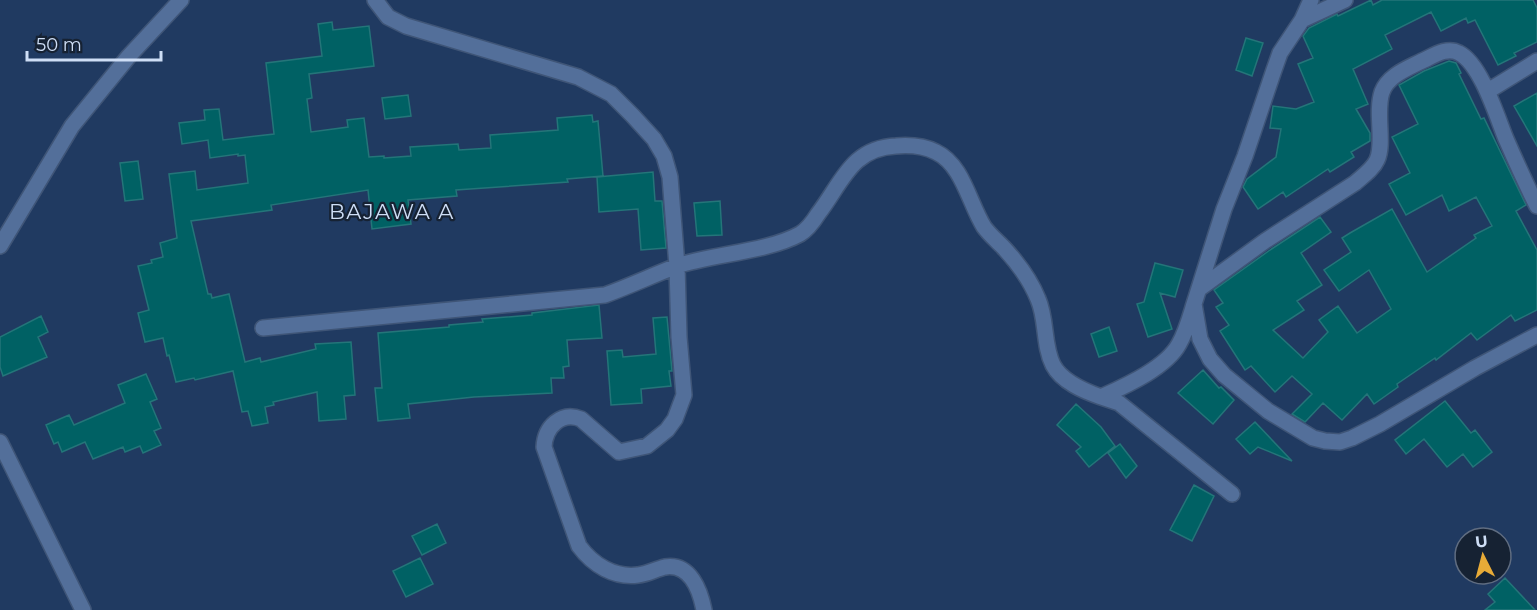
<svg xmlns="http://www.w3.org/2000/svg" width="1537" height="610" font-family="Montserrat,sans-serif">
  <style>
    .building { fill: #006164; stroke: #247579; stroke-width: 1.5 }
    .lines { fill: none; stroke-linecap: round; stroke-linejoin: round }
    .minor-casing { stroke: #3f5577; stroke-width: 18 }
    .minor { stroke: #536f9a; stroke-width: 15 }
    .labels { text-anchor: middle; dominant-baseline: central; stroke-width: 4.5; stroke-linejoin: round; paint-order: stroke }
    .quarter-label { font-size: 21px; letter-spacing: 1.5px; fill: #cedef6; stroke: #162233 }
  </style>
  <rect width="100%" height="100%" fill="#203a61"/>
  <path class="building" d="M 1371,0 L 1373,5 L 1382,0 L 1533,0 L 1537,8 L 1537,42 L 1514,53 L 1516,56 L 1498,65 L 1475,20 L 1468,23 L 1466,18 L 1441,31 L 1431,12 L 1385,35 L 1392,49 L 1353,69 L 1368,104 L 1356,109 L 1370,133 L 1370,141 L 1351,152 L 1354,157 L 1330,172 L 1328,169 L 1286,197 L 1283,192 L 1258,209 L 1243,187 L 1247,179 L 1276,157 L 1281,129 L 1270,128 L 1273,106 L 1296,109 L 1314,102 L 1298,64 L 1313,58 L 1303,36 L 1309,28 L 1337,14 L 1338,16 Z
    M 332,22 L 333,30 L 369,26 L 374,66 L 309,74 L 312,98 L 307,99 L 311,132 L 348,127 L 347,120 L 364,118 L 369,157 L 384,156 L 384,158 L 411,156 L 410,147 L 458,144 L 459,150 L 491,148 L 490,135 L 558,130 L 557,118 L 592,115 L 593,122 L 598,121 L 603,176 L 567,179 L 568,182 L 456,190 L 457,196 L 408,200 L 411,224 L 372,229 L 368,190 L 271,205 L 272,210 L 191,221 L 208,294 L 211,294 L 212,298 L 229,294 L 245,362 L 260,358 L 261,362 L 316,349 L 315,344 L 351,342 L 355,395 L 344,396 L 346,419 L 319,421 L 317,392 L 273,402 L 274,405 L 265,407 L 268,423 L 252,426 L 248,411 L 242,412 L 233,371 L 195,380 L 194,378 L 176,382 L 169,355 L 167,356 L 163,338 L 145,342 L 138,313 L 149,310 L 138,266 L 152,263 L 151,260 L 163,257 L 160,243 L 177,238 L 169,174 L 195,171 L 197,190 L 248,183 L 245,155 L 238,156 L 238,154 L 210,158 L 208,140 L 182,144 L 179,123 L 205,120 L 204,110 L 219,109 L 223,140 L 274,134 L 266,63 L 322,56 L 318,24 Z
    M 1246,38 L 1263,43 L 1252,76 L 1236,70 Z
    M 1449,61 L 1456,63 L 1461,73 L 1459,74 L 1481,119 L 1484,118 L 1526,205 L 1516,211 L 1537,250 L 1537,310 L 1515,321 L 1511,315 L 1477,340 L 1471,333 L 1436,360 L 1435,358 L 1397,384 L 1398,387 L 1374,404 L 1367,394 L 1342,420 L 1323,403 L 1305,422 L 1292,414 L 1312,394 L 1292,376 L 1275,392 L 1251,366 L 1245,370 L 1220,331 L 1229,325 L 1216,307 L 1223,303 L 1214,290 L 1270,250 L 1320,217 L 1331,232 L 1301,253 L 1322,285 L 1297,301 L 1304,310 L 1273,330 L 1303,358 L 1328,332 L 1319,320 L 1338,306 L 1357,333 L 1391,309 L 1369,270 L 1339,291 L 1324,270 L 1351,252 L 1342,238 L 1350,233 L 1392,209 L 1427,272 L 1476,238 L 1474,235 L 1492,226 L 1476,197 L 1449,211 L 1442,195 L 1406,215 L 1389,184 L 1410,173 L 1392,137 L 1418,124 L 1399,85 L 1424,71 Z
    M 1537,93 L 1537,146 L 1514,106 Z
    M 408,95 L 411,116 L 385,119 L 382,98 Z
    M 138,161 L 143,199 L 125,201 L 120,163 Z
    M 653,172 L 655,201 L 662,201 L 666,248 L 641,250 L 638,209 L 599,212 L 597,177 Z
    M 720,201 L 722,235 L 697,236 L 694,203 Z
    M 1155,263 L 1183,270 L 1175,297 L 1160,293 L 1172,329 L 1148,337 L 1137,304 L 1144,302 Z
    M 599,305 L 602,338 L 567,340 L 569,366 L 563,367 L 564,378 L 551,378 L 552,393 L 474,397 L 408,404 L 410,418 L 378,421 L 375,388 L 382,388 L 378,333 L 449,327 L 449,325 L 483,322 L 482,319 L 532,315 L 532,313 Z
    M 41,316 L 48,332 L 38,337 L 47,357 L 3,376 L 0,367 L 0,337 Z
    M 667,317 L 672,371 L 669,371 L 671,386 L 641,389 L 642,403 L 611,405 L 607,351 L 622,350 L 623,357 L 656,354 L 653,318 Z
    M 1109,327 L 1117,351 L 1099,357 L 1091,334 Z
    M 1203,370 L 1219,388 L 1221,387 L 1234,400 L 1213,424 L 1178,393 Z
    M 146,374 L 157,399 L 150,402 L 161,428 L 154,431 L 161,445 L 143,453 L 140,446 L 125,452 L 123,447 L 93,459 L 85,442 L 62,452 L 58,442 L 54,444 L 46,425 L 69,415 L 74,425 L 125,403 L 118,385 Z
    M 1445,401 L 1471,433 L 1475,430 L 1492,452 L 1473,467 L 1463,454 L 1447,467 L 1424,439 L 1406,454 L 1395,440 Z
    M 1076,404 L 1101,427 L 1115,446 L 1089,467 L 1076,451 L 1081,447 L 1057,425 Z
    M 1255,422 L 1292,461 L 1258,447 L 1250,454 L 1236,439 Z
    M 1120,444 L 1137,466 L 1126,478 L 1108,453 Z
    M 1194,485 L 1214,496 L 1192,541 L 1170,530 Z
    M 437,524 L 446,543 L 422,555 L 412,536 Z
    M 420,558 L 433,584 L 406,597 L 393,571 Z
    M 1505,578 L 1535,610 L 1485,610 L 1495,602 L 1488,594 Z"/>
  <g class="lines">
    <g class="minor-casing">
      <path id="minor" d="M 375,0 L 388,17 L 406,26 L 578,77 L 611,94 L 633,116 L 654,139 L 664,156 L 670,177 L 677,266 L 679,337 L 684,395 L 675,419 L 667,430 L 647,446 L 619,452 L 581,419 C 561,411 545,427 544,447 L 579,546 C 593,565 614,578 638,575 C 648,574 656,569 665,567 C 690,563 700,590 704,610
        M 1311,0 L 1302,20 L 1280,53 L 1274,70 L 1245,156 L 1224,209 L 1194,304 L 1200,339 L 1210,359 L 1224,375 L 1268,411 L 1313,438 L 1325,441 L 1340,442 L 1352,438 L 1380,424 L 1475,368 L 1537,335
        M 1302,20 L 1345,0
        M 1488,91 L 1537,61
        M 0,246 L 72,126 L 129,56 L 181,0
        M 1199,289 L 1265,241 L 1355,183 C 1363,176 1373,169 1377,160 C 1385,143 1375,113 1382,92 C 1388,76 1406,69 1420,62 C 1432,57 1446,46 1459,53 C 1481,64 1497,117 1506,139 C 1516,162 1526,184 1537,206
        M 263,328 L 605,295 C 630,286 653,275 677,266 C 713,254 767,252 800,234 C 808,229 813,222 818,214 C 842,183 851,148 896,146 C 908,145 924,146 936,152 C 963,165 969,203 984,227 C 989,234 996,240 1003,247 C 1017,262 1030,279 1038,299 C 1047,319 1043,345 1053,365 C 1062,382 1084,391 1101,397 C 1125,386 1166,368 1179,344 C 1186,332 1190,317 1194,304
        M 1101,397 L 1119,403 L 1232,494
        M 0,442 L 83,610"/>
    </g>
    <use href="#minor" class="minor"/>
  </g>
  <g class="labels">
    <g class="quarter-label">
      <text x="392" y="211">BAJAWA A</text>
    </g>
  </g>
  <g transform="translate(1483 556) rotate(354)"><circle r="28" fill="#162233" stroke="#606d81" stroke-width="1.5"/>
  <path d="M0-4.5L10 22L0 15L-10 22Z" fill="#e8ab37"/>
  <text y="-9" font-size="16" font-weight="bold" text-anchor="middle" fill="#cedef6">U</text>
  </g>
  <path d="M27 51v9h134v-9" fill="none" stroke="#cedef6" stroke-width="3"/>
  <text x="36" y="51" font-size="18" fill="#cedef6" stroke="#162233" stroke-width="4.5" paint-order="stroke">50 m</text>
</svg>
